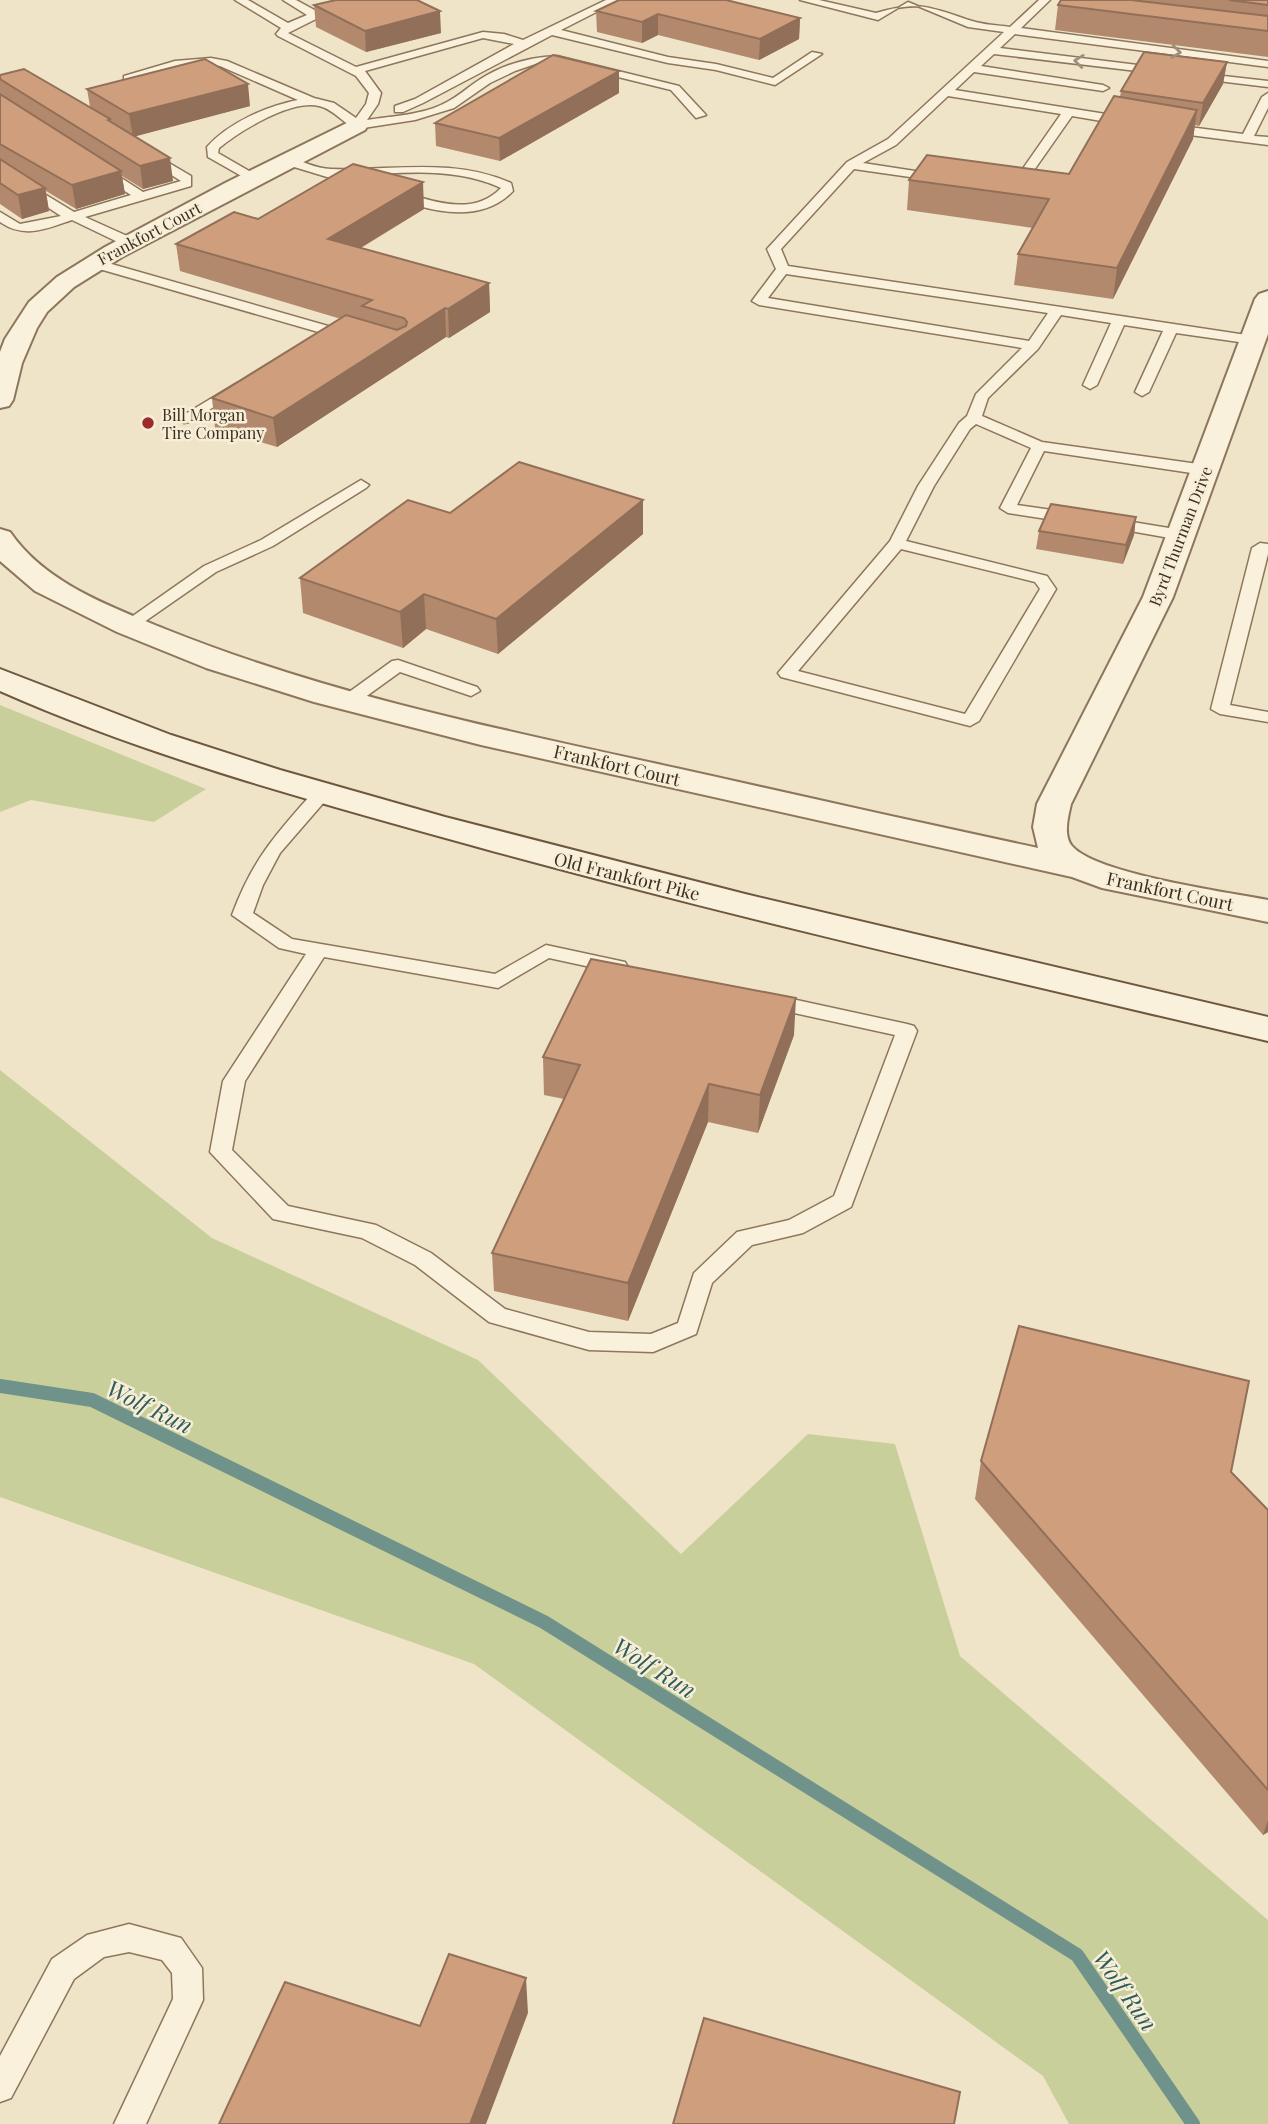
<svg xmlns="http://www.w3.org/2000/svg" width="1268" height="2124" font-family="'Playfair Display',serif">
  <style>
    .green { fill: #c9cf9b }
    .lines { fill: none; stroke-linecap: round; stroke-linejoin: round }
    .stream { stroke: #6f938a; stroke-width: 14 }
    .lane-casing { stroke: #8d765c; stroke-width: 3 }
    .street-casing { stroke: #8d765c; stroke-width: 4 }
    .secondary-casing { stroke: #6f573f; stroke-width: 4 }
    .lane { fill: #faf1dc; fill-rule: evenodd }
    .street { fill: #faf1dc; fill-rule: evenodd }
    .secondary { fill: #faf1dc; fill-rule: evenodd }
    .wall { fill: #b2896c }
    .shaded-wall { fill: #916f58 }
    .building { fill: #cf9f7d; stroke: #916f58; stroke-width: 2 }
    .oneway { stroke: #9c907e }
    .poi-dot { fill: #9e2a2b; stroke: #f7eed8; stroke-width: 2.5 }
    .labels { text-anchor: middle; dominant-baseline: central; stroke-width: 5; stroke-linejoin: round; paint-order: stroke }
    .far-street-label { font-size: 16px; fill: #3d2e20; stroke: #f7eed8 }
    .far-poi-label { font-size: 16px; fill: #3d2e20; stroke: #f7eed8; text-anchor: start }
    .street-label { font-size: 18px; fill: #3d2e20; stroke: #f7eed8 }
    .near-water-label { font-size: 23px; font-style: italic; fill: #2f5d5a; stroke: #f7eed8 }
  </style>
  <rect width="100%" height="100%" fill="#f0e4c8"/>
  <path class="green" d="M 0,705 L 206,789 L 154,822 L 31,800 L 0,812 Z
    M 0,1070 L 212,1238 L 478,1360 L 681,1554 L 808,1434 L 895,1444 L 960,1656 L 1268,1920 L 1268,2124 L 1069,2124 L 1043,2076 L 474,1664 L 0,1497 Z"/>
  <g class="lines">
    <path class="stream" d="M 0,1386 L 92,1400 L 544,1622 L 1077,1955 L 1193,2124"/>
    <g class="lane-casing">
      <path id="lane" d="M 235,0 L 248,0 L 288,23 L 307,15 L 283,0 L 296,0 L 320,13 L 320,17 L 288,33 L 356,67 L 483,32 L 504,34 L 523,40 L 606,0 L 620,0 L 561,30 L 668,57 L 716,64 L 773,78 L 812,52 L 822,54 L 775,85 L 716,70 L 668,63 L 552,35 L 423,103 L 403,112 L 395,112 L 395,106 L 415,99 L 514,44 L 483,38 L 365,71 L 381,93 L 378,104 L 367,120 C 392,116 424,115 447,102 C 459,96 468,87 479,80 C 502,65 530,57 557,56 L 679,86 L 706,115 L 696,118 L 671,90 L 557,62 L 538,63 L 515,71 L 490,83 L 454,108 L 415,120 L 357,129 C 343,124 334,109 319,106 C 291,99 240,131 219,148 L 218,153 L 256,175 L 256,181 L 252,182 L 208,157 L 207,147 C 228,123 267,106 298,100 L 220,66 C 188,61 159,74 128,81 L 124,80 L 124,76 L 175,61 L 211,58 L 227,61 L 314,98 L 334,103 L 356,118 L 366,104 L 369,93 L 356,76 L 278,36 L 276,34 L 281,28 Z
        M 800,0 L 819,0 L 876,13 C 919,0 930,7 972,21 C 984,25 998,25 1010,27 L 1039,0 L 1050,0 L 1021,28 L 1268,61 L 1268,67 L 1015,34 L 1000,48 L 1162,68 L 1168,71 L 1162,74 L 994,54 L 981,66 L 1103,85 L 1109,88 L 1103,91 L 974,72 L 955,90 L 1131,118 L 1137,122 L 1131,126 L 1072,116 L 1018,193 L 1014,194 L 1008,190 L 1061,114 L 948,96 L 896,145 L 863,163 L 941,175 L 947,179 L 945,182 L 854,169 L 781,249 L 788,266 L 1253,336 L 1260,340 L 1253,344 L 1176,333 L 1149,392 L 1142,396 L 1135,392 L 1163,331 L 1124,325 L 1097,385 L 1090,389 L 1083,385 L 1111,323 L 1061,315 L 1038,349 L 988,398 L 982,416 L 1042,442 L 1205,465 L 1213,470 L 1205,475 L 1044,451 L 1017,505 L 1073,513 L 1081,518 L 1073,523 L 1008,513 L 1000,508 L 1031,448 L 976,424 L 970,429 L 934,486 L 906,541 L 1047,576 L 1056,589 L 979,721 L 970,726 L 781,677 L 778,673 L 890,541 L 918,486 L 959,423 L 967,416 L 976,394 L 1022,348 L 759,305 L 752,301 L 776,269 L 767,249 L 847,162 L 888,139 L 1004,32 L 968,27 L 908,2 L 878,20 ZM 786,274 L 1048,313 L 1029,341 L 768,298 ZM 901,549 L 1035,582 L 1040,589 L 965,714 L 798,671 Z
        M 1197,73 L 1268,81 L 1268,87 L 1193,78 L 1193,74 Z
        M 1268,93 L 1268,108 L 1254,136 L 1268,137 L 1268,145 L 1166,132 L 1160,128 L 1166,124 L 1243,134 L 1262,97 Z
        M 147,150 L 191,176 L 191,186 L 85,217 L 136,240 L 136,246 L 126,246 L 72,220 C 45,229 25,239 0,222 L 0,212 L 20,224 L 61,216 L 0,176 L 0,167 L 74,212 L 131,195 L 96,173 L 96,167 L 104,167 L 143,192 L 181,181 L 143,157 L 141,154 Z
        M 285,156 C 300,160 316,169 331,169 C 393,171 453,157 511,183 L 513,191 C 487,218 449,215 416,205 C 407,202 397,200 391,195 L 397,191 C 431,200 472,218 501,188 C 454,166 399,173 350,176 L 366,183 L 360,187 L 281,163 L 281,157 Z
        M 94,259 L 356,334 L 358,337 L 356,340 L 346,340 L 89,266 L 89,260 Z
        M 237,383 L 244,387 L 242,390 L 189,422 L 184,423 L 177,419 Z
        M 361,480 L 369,485 L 366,488 L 273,546 L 216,572 L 134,629 L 128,630 L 120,625 L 204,566 L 261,540 Z
        M 1108,518 L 1181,530 L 1189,535 L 1181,540 L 1102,526 L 1100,523 L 1102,520 Z
        M 1260,543 L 1268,544 L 1268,554 L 1230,705 L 1268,712 L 1268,722 L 1220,714 L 1211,709 L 1252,548 Z
        M 398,660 L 477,687 L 480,691 L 471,696 L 400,672 L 357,703 L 345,703 L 342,699 L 345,695 L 392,661 Z
        M 323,787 L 332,793 L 280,853 L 263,885 L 253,913 L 292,939 L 495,974 L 546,945 L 625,962 L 628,967 L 625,972 L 618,973 L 549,958 L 498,988 L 324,957 L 245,1081 L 232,1150 L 288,1206 L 376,1225 L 431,1253 L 505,1309 L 589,1332 L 651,1334 L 678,1323 L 694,1273 L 737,1232 L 789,1220 L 834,1196 L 895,1035 L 762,1006 L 759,1001 L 762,996 L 769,994 L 907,1024 L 914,1026 L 917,1031 L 851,1207 L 803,1233 L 752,1245 L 712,1283 L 696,1334 L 653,1352 L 589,1350 L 489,1322 L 415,1265 L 362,1238 L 273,1219 L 210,1152 L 223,1081 L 306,954 L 279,948 L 232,915 C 253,858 277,833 316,789 Z
        M 129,1924 L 181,1938 L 202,1968 L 203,2000 L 146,2124 L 114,2124 L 173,1999 L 172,1973 L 162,1960 L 129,1952 L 104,1957 L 74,1979 L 11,2098 L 0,2102 L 0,2056 L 52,1959 L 87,1935 Z"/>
    </g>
    <g class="street-casing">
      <path id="street" d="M 357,118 L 365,120 L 368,125 L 365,130 L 122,257 L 74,287 L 47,312 L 37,328 L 22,363 L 13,400 L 9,406 L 0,408 L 0,352 L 5,339 L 29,302 L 57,277 L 105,247 L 227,182 Z
        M 1268,291 L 1268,334 L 1173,597 L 1071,804 C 1068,817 1063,835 1072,846 C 1096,874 1227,892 1268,900 L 1268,922 L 1102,888 L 1072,877 L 481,745 L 314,702 L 206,668 L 117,632 L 35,591 L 0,561 L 0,529 L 10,532 C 45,583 109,606 165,629 C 329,695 503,730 676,768 C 797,795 917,822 1038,848 L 1033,827 L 1037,804 L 1143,597 L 1255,299 L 1259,294 Z"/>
    </g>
    <g class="secondary-casing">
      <path id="secondary" d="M 0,669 L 171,735 L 280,770 L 445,817 L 745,894 L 1268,1017 L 1268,1041 C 1004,979 739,919 478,847 C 316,802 154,759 0,691 Z"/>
    </g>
    <use href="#lane" class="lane"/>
    <use href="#street" class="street"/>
    <use href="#secondary" class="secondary"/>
  </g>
  <path class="wall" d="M 1061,0 L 1268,0 L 1268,57 L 1055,30 L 1058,5 Z
    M 314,5 L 441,33 L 366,52 L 316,27 Z
    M 596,11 L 800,18 L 799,39 L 759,60 L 658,35 L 642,43 L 597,32 Z
    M 1227,62 L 1223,84 L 1199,126 L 1195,125 L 1193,139 L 1113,299 L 1014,285 L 1018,254 L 1033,228 L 907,210 L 909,180 L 1069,174 L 1120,97 L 1121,91 Z
    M 619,71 L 619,93 L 500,161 L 436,146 L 435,123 Z
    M 0,75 L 90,107 L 87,89 L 250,106 L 135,136 L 173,181 L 143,189 L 122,176 L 125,194 L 76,209 L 46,191 L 49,211 L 22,219 L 0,204 Z
    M 424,209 L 361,248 L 489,283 L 490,312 L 449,338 L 446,337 L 277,447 L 215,428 L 212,398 L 341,319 L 180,271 L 176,244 L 258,219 Z
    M 643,500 L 643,534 L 498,654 L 426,629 L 403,648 L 303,613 L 300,578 L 450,513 Z
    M 1136,517 L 1134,535 L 1123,564 L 1036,549 L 1039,531 Z
    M 794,1035 L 758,1133 L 708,1122 L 628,1321 L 494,1291 L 492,1253 L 564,1099 L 544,1095 L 543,1057 Z
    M 981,1461 L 1231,1472 L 1268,1510 L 1268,1832 L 1263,1835 L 975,1499 Z"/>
  <path class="shaded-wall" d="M 440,11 L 441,33 L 366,52 L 365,31 Z
    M 658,14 L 658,35 L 642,43 L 642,22 Z
    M 800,18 L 799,39 L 759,60 L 760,39 Z
    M 1227,62 L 1223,84 L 1199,126 L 1203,103 Z
    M 619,71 L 619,93 L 500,161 L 499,138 Z
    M 248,84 L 250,106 L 133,137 L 129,114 Z
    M 1197,110 L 1193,139 L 1113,299 L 1117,268 Z
    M 170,158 L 173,181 L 143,189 L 140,166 Z
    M 121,171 L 125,194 L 76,209 L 72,185 Z
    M 423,182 L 424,209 L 330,266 L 328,239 Z
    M 45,188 L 49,211 L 22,219 L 18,195 Z
    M 489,283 L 490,312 L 449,338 L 448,309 Z
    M 445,308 L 446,337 L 277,447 L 273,418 Z
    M 643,500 L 643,534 L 498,654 L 496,619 Z
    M 1136,517 L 1134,535 L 1123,564 L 1126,545 Z
    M 424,594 L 426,629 L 403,648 L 400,612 Z
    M 796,998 L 794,1035 L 758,1133 L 760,1095 Z
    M 709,1084 L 708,1122 L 628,1321 L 628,1283 Z
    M 1268,1820 L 1268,1832 L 1263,1835 Z
    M 526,1978 L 528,2013 L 486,2124 L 470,2124 Z"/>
  <path class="building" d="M 336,0 L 417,0 L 440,11 L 365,31 L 314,5 Z
    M 619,0 L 726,0 L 800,18 L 760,39 L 658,14 L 642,22 L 596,11 Z
    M 1061,0 L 1131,0 L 1268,16 L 1268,31 L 1058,5 Z
    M 1229,0 L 1268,0 L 1268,5 Z
    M 1144,52 L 1227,62 L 1203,103 L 1121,91 Z
    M 553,55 L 619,71 L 499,138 L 435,123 Z
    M 205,59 L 248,84 L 129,114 L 87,89 Z
    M 24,69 L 110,119 L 108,120 L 170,158 L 140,166 L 0,79 L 0,75 Z
    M 0,94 L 121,171 L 72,185 L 0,144 Z
    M 1114,96 L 1197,110 L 1117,268 L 1018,254 L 1049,199 L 909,180 L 927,155 L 1069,174 Z
    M 0,159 L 45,188 L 18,195 L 0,183 Z
    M 353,164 L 423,182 L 328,239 L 489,283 L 448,309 L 445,308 L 273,418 L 212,398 L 346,315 L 397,330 L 406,326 L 407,322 L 404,318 L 362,306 L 372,300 L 176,244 L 234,212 L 258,219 Z
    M 519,462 L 643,500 L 496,619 L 424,594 L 400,612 L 300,578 L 408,500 L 450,513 Z
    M 1051,504 L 1136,517 L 1126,545 L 1039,531 Z
    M 591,959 L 796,998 L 760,1095 L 709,1084 L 628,1283 L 492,1253 L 580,1065 L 543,1057 Z
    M 1019,1326 L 1249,1381 L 1231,1472 L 1268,1510 L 1268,1790 L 981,1461 Z
    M 449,1954 L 526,1978 L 470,2124 L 219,2124 L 285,1982 L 420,2026 Z
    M 704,2018 L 960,2092 L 954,2124 L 673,2124 Z"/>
  <defs><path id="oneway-chevron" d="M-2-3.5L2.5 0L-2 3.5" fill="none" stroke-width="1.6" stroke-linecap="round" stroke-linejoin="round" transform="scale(1.75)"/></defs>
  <g class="oneway">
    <use href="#oneway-chevron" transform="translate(1176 52) rotate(7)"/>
    <use href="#oneway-chevron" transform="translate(1079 61) rotate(-173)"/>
  </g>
  <circle class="poi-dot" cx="148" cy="423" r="7"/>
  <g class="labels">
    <g class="far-street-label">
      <text transform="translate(149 233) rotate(-28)">Frankfort Court</text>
      <text transform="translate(1180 536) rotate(-69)">Byrd Thurman Drive</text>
    </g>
    <g class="far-poi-label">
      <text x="162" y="414">Bill Morgan<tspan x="162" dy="18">Tire Company</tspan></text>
    </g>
    <g class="street-label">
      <text transform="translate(617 765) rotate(13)">Frankfort Court</text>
      <text transform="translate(627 876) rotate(14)">Old Frankfort Pike</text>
      <text transform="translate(1170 891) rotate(12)">Frankfort Court</text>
    </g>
    <g class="near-water-label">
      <text transform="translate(150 1406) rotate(26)">Wolf Run</text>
      <text transform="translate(655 1667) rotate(32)">Wolf Run</text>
      <text transform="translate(1126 1990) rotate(55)">Wolf Run</text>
    </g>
  </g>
</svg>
